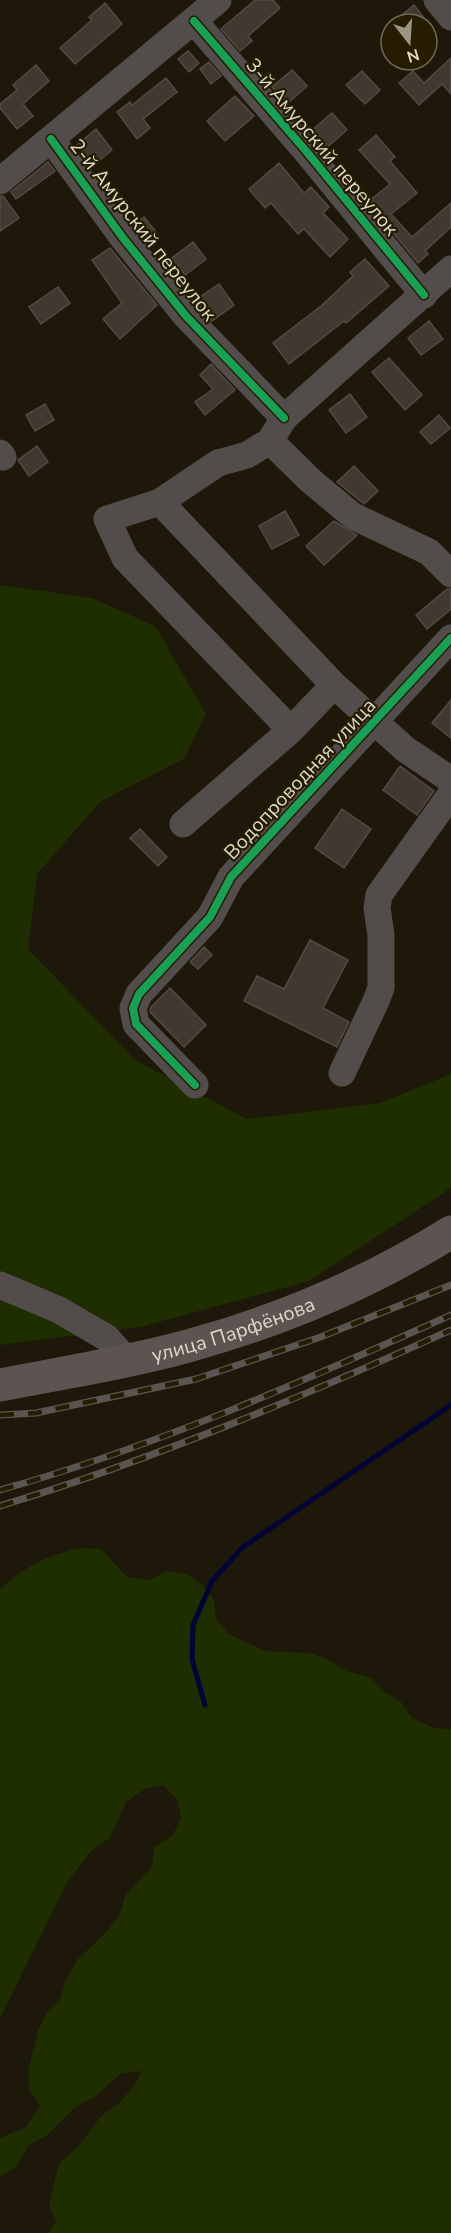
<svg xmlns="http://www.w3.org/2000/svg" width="451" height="2233" font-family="'Nunito Sans',sans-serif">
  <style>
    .green { fill: #1e2e01 }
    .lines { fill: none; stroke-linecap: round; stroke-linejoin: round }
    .stream { stroke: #030336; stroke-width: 5 }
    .building { fill: #413831; stroke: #534a43; stroke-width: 1.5 }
    .minor { stroke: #524d4b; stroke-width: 27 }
    .major { stroke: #5c5451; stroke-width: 33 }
    .rail-casing { stroke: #5a5550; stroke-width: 7 }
    .rail { stroke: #261c02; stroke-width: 4.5; stroke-dasharray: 14; stroke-linecap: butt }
    .cycleway-casing { stroke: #261c02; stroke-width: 11 }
    .cycleway { stroke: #1a9f57; stroke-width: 8 }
    .labels { text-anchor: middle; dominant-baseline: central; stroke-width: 4.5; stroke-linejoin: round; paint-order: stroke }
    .street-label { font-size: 20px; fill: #dfd9c9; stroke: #261c02 }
  </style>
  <rect width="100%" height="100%" fill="#1e180a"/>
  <path class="green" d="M 0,585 L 92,598 L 155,626 L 206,714 L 184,759 L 101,801 L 37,874 L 28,949 L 135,1060 L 247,1119 L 380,1103 L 451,1074 L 451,1188 L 309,1281 L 140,1327 L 0,1345 Z
    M 82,1548 L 101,1549 L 127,1577 L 149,1580 L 167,1571 L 187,1574 L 202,1585 L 214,1599 L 216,1619 L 229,1634 L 265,1651 L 309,1653 L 327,1659 L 346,1671 L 370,1677 L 385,1692 L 401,1702 L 412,1718 L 432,1727 L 451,1730 L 451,2233 L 48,2233 L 56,2222 L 49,2204 L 59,2164 L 76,2149 L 102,2115 L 119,2103 L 133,2087 L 142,2071 L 122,2073 L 93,2098 L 75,2107 L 47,2135 L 28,2146 L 18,2165 L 0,2177 L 0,2138 L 26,2127 L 40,2105 L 29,2090 L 29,2068 L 38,2030 L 47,2012 L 61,1998 L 65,1980 L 78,1959 L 108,1930 L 120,1914 L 125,1896 L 152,1866 L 154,1847 L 172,1836 L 181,1819 L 177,1799 L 163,1785 L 144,1789 L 126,1802 L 110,1838 L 92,1850 L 68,1881 L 0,2018 L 0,1589 C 25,1566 50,1554 82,1548 Z"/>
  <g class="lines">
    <path class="stream" d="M 205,1705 L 192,1659 L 193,1625 L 212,1581 L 243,1547 L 451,1405"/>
  </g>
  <path class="building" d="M 255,0 L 273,0 L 280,8 L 248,36 L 252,41 L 240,51 L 221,29 Z
    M 105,3 L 122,24 L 75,64 L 60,48 L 92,20 L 89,17 Z
    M 414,5 L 424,18 L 416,24 L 391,24 Z
    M 188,51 L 199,63 L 189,72 L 178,59 Z
    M 451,58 L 451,94 L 442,84 L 419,105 L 399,83 L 413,71 L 424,83 Z
    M 209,62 L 221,76 L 211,84 L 200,69 Z
    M 36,65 L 49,81 L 23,104 L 33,116 L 17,129 L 0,108 L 0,104 L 17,90 L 13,85 Z
    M 292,70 L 307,86 L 287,104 L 272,87 Z
    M 362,71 L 380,90 L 365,104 L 346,85 Z
    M 166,78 L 177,92 L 143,119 L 150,128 L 137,139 L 117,112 L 130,102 L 132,105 Z
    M 235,96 L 254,116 L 225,141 L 207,121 Z
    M 332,113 L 347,130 L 326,148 L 311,131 Z
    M 96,129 L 112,150 L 94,165 L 77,145 Z
    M 376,135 L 395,157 L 390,161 L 417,193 L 391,214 L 412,237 L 451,203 L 451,227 L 425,251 L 428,254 L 418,263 L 368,202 L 390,184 L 359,150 Z
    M 48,162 L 55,171 L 16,199 L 11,192 Z
    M 279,163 L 304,193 L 311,187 L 329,207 L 323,213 L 348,239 L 330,257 L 304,229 L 298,234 L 271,203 L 265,208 L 249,189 Z
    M 0,196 L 3,196 L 19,218 L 0,231 Z
    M 144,217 L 157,233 L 146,241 L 133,225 Z
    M 193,242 L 206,259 L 185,275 L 172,258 Z
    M 110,248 L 157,305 L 120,339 L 103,319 L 122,303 L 92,260 Z
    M 365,259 L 389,286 L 346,323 L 344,321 L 289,364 L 273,343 L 321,306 L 353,276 L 350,272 Z
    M 219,284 L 234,305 L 212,321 L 194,301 Z
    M 58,287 L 70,303 L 41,324 L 29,307 Z
    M 429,321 L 443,339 L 421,355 L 408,338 Z
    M 389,358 L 422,395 L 405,410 L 372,372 Z
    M 211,364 L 235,390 L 205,415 L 195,402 L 213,389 L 200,375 Z
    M 350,394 L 367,417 L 346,433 L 329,410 Z
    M 45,404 L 54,420 L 35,431 L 26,415 Z
    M 439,415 L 450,428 L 431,444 L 420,432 Z
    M 37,446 L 48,462 L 29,476 L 18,460 Z
    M 354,466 L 378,491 L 364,504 L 337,482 Z
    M 285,511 L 299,535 L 272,549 L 259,526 Z
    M 334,521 L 357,535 L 324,565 L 306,546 Z
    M 447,589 L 451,589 L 451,609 L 427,629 L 416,615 Z
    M 451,700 L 451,738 L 432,723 Z
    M 400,766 L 434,791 L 417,815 L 383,790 Z
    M 342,809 L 371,829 L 344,868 L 315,848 Z
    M 140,829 L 167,857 L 158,866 L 130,838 Z
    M 310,940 L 348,960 L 323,1008 L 349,1022 L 337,1047 L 244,1001 L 257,976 L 284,989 Z
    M 204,947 L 212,955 L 198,969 L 190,962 Z
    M 170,988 L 206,1025 L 184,1047 L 150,1012 L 151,1007 Z"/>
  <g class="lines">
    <path class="minor" d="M 437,0 L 451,17
      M 194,21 L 306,151 L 424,295
      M 51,139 L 123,238 L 186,316 L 284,418
      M 0,181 L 218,0
      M 451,269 L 284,418 L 270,441 L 247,455 L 218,463 L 160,502 L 334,685 L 405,749 L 451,780
      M 270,441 L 311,481 L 353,516 L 429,552 L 451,574
      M 0,453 L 3,457
      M 160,502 L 107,519 L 125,558 L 291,730
      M 183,824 L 291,730 L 334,685
      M 342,1073 L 376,1001 L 381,988 L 381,935 L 377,908 L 379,895 L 451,794
      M 195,1085 L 136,1024 L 133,1008 L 139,994 L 210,917 L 231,877 L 451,638
      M 0,1285 L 59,1310 L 107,1338 L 127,1360"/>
    <path class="major" id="s1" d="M 0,1385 C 62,1373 126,1363 188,1346 C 279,1321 371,1282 451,1232"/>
    <g class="rail-casing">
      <path id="rail" d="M 0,1415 L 36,1413 L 196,1379 L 318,1338 L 451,1285
        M 0,1490 C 155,1447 304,1381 451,1315
        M 0,1506 C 155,1459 304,1396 451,1330"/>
    </g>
    <use href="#rail" class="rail"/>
    <g class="cycleway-casing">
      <path id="cycleway" d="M 194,21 L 306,151 L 424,295
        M 51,139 L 123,238 L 186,316 L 284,418
        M 195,1085 L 136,1024 L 133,1008 L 139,994 L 210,917 L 231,877 L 451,638"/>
    </g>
    <use href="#cycleway" class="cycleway"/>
  </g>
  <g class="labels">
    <g class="street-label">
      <text transform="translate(322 147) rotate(50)">3-й Амурский переулок</text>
      <text transform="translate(143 230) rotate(52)">2-й Амурский переулок</text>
      <text transform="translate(300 779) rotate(-47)">Водопроводная улица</text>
      <text stroke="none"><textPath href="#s1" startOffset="240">улица Парфёнова</textPath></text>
    </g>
  </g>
  <g transform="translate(409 42) rotate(163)"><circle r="28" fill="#261c02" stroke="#706852" stroke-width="1.5"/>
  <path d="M0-4.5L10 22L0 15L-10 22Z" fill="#9b9586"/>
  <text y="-9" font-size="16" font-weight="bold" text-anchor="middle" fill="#dfd9c9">N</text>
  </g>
</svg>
